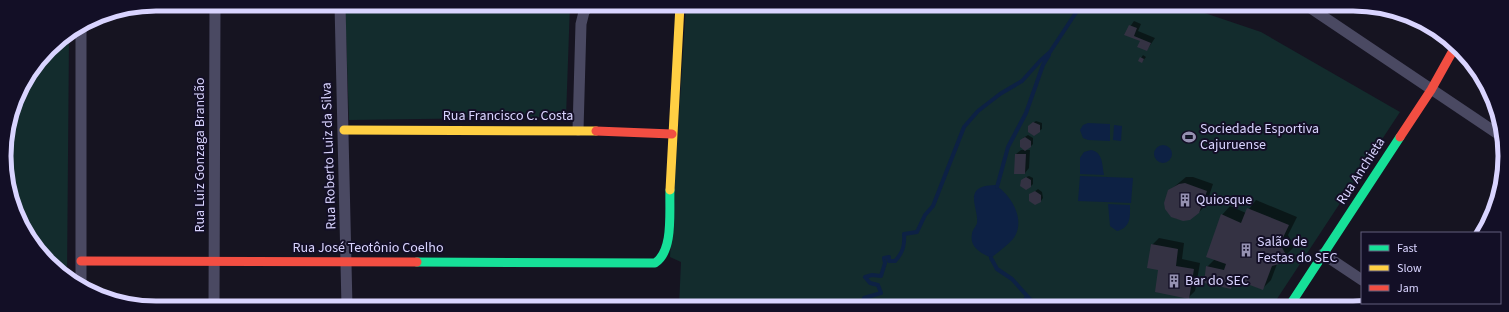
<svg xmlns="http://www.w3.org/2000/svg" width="1509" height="312" font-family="'Source Sans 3',sans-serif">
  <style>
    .green { fill: #132c2d }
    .water { fill: #0d2144 }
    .shadow { fill: #0007 }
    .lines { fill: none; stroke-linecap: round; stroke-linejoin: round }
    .stream { stroke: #0d2144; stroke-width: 4 }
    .building { fill: #343243 }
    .street { stroke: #4a4962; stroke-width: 11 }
    .fast { stroke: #16e098; stroke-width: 9 }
    .slow { stroke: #ffcf43; stroke-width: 9 }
    .jam { stroke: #f24e42; stroke-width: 9 }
    .labels { text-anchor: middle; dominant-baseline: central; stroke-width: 4; stroke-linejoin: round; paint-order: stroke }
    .street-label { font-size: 14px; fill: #d9d4ff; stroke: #130f26 }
    .poi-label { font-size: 14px; fill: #d9d4ff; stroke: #130f26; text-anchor: start }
    .rim { fill: none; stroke: #d9d4ff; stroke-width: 5 }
  </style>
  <rect width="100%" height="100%" fill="#161421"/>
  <path class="green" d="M 345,4 L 570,4 L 566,117 L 349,120 Z
    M 686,5 L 1181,5 L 1261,32 L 1400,112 L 1271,308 L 679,307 L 681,262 L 670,257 Z
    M 69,35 L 67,277 L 42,256 L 12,205 L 4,146 L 20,89 L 49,48 Z"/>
  <path class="water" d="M 1088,123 L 1110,124 L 1110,141 L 1088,140 L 1083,138 L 1080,130 L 1083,125 Z
    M 1114,125 L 1122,126 L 1121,141 L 1113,140 Z
    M1154 154a9 9 0 1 1 18 0a9 9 0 1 1-18 0Z
    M 1091,150 C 1103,152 1102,165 1104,175 L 1080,174 L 1080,158 L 1084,152 Z
    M 1080,176 L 1133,178 L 1131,203 L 1078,201 Z
    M 995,185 C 1011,194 1027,221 1013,239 C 1007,246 998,252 991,258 C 982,253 969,248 972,234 C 972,230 976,227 977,223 C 979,207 961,186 995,185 Z
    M 1108,204 L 1130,205 C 1130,217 1131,227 1117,231 L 1110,226 Z"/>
  <path class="shadow" d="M 1134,21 L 1141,24 L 1138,31 L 1155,38 L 1147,50 L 1141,41 L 1125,34 Z
    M 1143,55 L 1146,57 L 1142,62 L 1139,61 Z
    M 1036,121 L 1042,123 L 1042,129 L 1039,131 L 1031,124 Z
    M 1028,135 L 1033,138 L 1033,144 L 1030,147 L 1023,138 Z
    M 1021,150 L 1030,150 L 1029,168 L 1025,173 L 1016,154 Z
    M 1029,176 L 1033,178 L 1033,184 L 1031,186 L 1024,178 Z
    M 1186,177 L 1193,177 L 1213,184 L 1206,205 L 1199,212 L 1189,219 L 1177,219 L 1172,216 L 1169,191 Z
    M 1038,189 L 1042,192 L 1043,198 L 1041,201 L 1030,195 Z
    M 1256,200 L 1297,217 L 1288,235 L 1293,244 L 1293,248 L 1277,264 L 1271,280 L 1262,289 L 1239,280 L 1230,288 L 1207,267 L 1215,259 L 1222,215 L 1230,206 L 1246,213 Z
    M 1159,238 L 1184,243 L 1182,259 L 1200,263 L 1195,291 L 1188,298 L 1159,269 L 1152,245 Z"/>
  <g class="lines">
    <path class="stream" d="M 997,187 L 1008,147 L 1026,113 L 1043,65 L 1049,55
      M 991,258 L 997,269 L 1012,279 L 1037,307
      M 868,307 L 864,298 L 881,293 L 878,285 L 870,283 L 865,277 L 872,275 L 881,276 L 885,263 L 884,258 L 889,257 L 889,261 L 895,261 C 903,253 905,245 904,234 L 917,232 L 925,215 L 933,206 L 964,127 L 978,111 L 1000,94 L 1022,81 L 1040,61 L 1050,52 L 1081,5
      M 1022,307 L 1027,296"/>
  </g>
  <path class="building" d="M 1129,25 L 1137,28 L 1134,36 L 1151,43 L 1147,51 L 1137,47 L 1140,41 L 1124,35 Z
    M 1140,57 L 1144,59 L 1142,63 L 1138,61 Z
    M 1033,122 L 1040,125 L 1040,132 L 1034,136 L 1028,132 L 1028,126 Z
    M 1025,137 L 1031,141 L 1031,147 L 1025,151 L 1020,147 L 1020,140 Z
    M 1015,154 L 1026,154 L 1025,174 L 1014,174 Z
    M 1026,177 L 1031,180 L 1031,187 L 1026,190 L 1020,186 L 1021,180 Z
    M 1185,183 L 1207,191 L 1199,213 L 1190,220 L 1183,221 L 1171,217 L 1165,209 L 1164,203 L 1168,190 L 1179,184 Z
    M 1035,191 L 1041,195 L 1041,202 L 1035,205 L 1029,201 L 1029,194 Z
    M 1247,208 L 1289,225 L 1280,244 L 1285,253 L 1285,257 L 1279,264 L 1272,266 L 1263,290 L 1234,279 L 1231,289 L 1204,283 L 1206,266 L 1224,270 L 1226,264 L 1206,257 L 1221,214 L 1241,223 Z
    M 1151,244 L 1178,249 L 1176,266 L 1194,269 L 1189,299 L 1155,292 L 1158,270 L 1147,268 Z"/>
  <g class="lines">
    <path class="street" d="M 340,4 L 347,307
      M 1306,5 L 1501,136
      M 578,130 L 581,24 L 584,12 L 590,4
      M 1323,254 L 1362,280
      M 81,288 L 81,27
      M 214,307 L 215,4"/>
    <path class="fast" d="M 417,262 L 655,263 C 674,251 669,211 670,190
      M 1288,308 L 1400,137"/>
    <path class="slow" d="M 344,130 L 596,131
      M 670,190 L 680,5"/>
    <path class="jam" d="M 596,131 L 672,134
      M 1400,137 L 1431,90 L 1455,47
      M 81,261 L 417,262"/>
  </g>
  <defs>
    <g id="stadium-bare" transform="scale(1.08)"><path d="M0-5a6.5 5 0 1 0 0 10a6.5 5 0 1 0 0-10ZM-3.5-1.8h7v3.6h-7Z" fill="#9591b1" stroke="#130f26" stroke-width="2.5" paint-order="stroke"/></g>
    <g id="building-bare" transform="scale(1.08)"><path d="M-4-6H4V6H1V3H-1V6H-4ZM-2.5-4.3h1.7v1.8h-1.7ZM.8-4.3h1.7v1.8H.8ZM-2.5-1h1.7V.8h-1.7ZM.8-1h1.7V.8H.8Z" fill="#9591b1" stroke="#130f26" stroke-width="2.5" paint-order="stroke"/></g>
  </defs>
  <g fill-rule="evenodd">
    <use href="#stadium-bare" x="1189" y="137"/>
    <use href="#building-bare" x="1185" y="200"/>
    <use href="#building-bare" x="1246" y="250"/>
    <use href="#building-bare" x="1174" y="281"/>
  </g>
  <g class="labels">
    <g class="street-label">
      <text x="508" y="116">Rua Francisco C. Costa</text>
      <text transform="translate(200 155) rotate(-90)">Rua Luiz Gonzaga Brandão</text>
      <text transform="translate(329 156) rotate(-92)">Rua Roberto Luiz da Silva</text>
      <text transform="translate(1361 171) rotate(-57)">Rua Anchieta</text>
      <text x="368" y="248">Rua José Teotônio Coelho</text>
    </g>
    <g class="poi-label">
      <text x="1200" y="129">Sociedade Esportiva<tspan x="1200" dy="16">Cajuruense</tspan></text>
      <text x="1196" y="200">Quiosque</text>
      <text x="1257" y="242">Salão de<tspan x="1257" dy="16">Festas do SEC</tspan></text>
      <text x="1185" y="281">Bar do SEC</text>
    </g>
  </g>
  <path d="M0 0H1509V312H0ZM156 11H1353A145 145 0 0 1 1498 156V156A145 145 0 0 1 1353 301H156A145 145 0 0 1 11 156V156A145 145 0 0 1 156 11Z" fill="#130f26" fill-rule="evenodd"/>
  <path class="rim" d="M156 11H1353A145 145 0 0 1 1498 156V156A145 145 0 0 1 1353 301H156A145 145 0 0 1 11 156V156A145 145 0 0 1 156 11Z"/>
  <rect x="1361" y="232" width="140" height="72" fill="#130f26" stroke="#625e7d"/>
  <rect x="1369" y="245" width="20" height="6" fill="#16e098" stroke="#625e7d"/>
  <text x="1397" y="252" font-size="12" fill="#d9d4ff">Fast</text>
  <rect x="1369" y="265" width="20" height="6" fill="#ffcf43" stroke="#625e7d"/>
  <text x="1397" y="272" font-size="12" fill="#d9d4ff">Slow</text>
  <rect x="1369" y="285" width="20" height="6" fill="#f24e42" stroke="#625e7d"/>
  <text x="1397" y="292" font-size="12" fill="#d9d4ff">Jam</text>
</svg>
